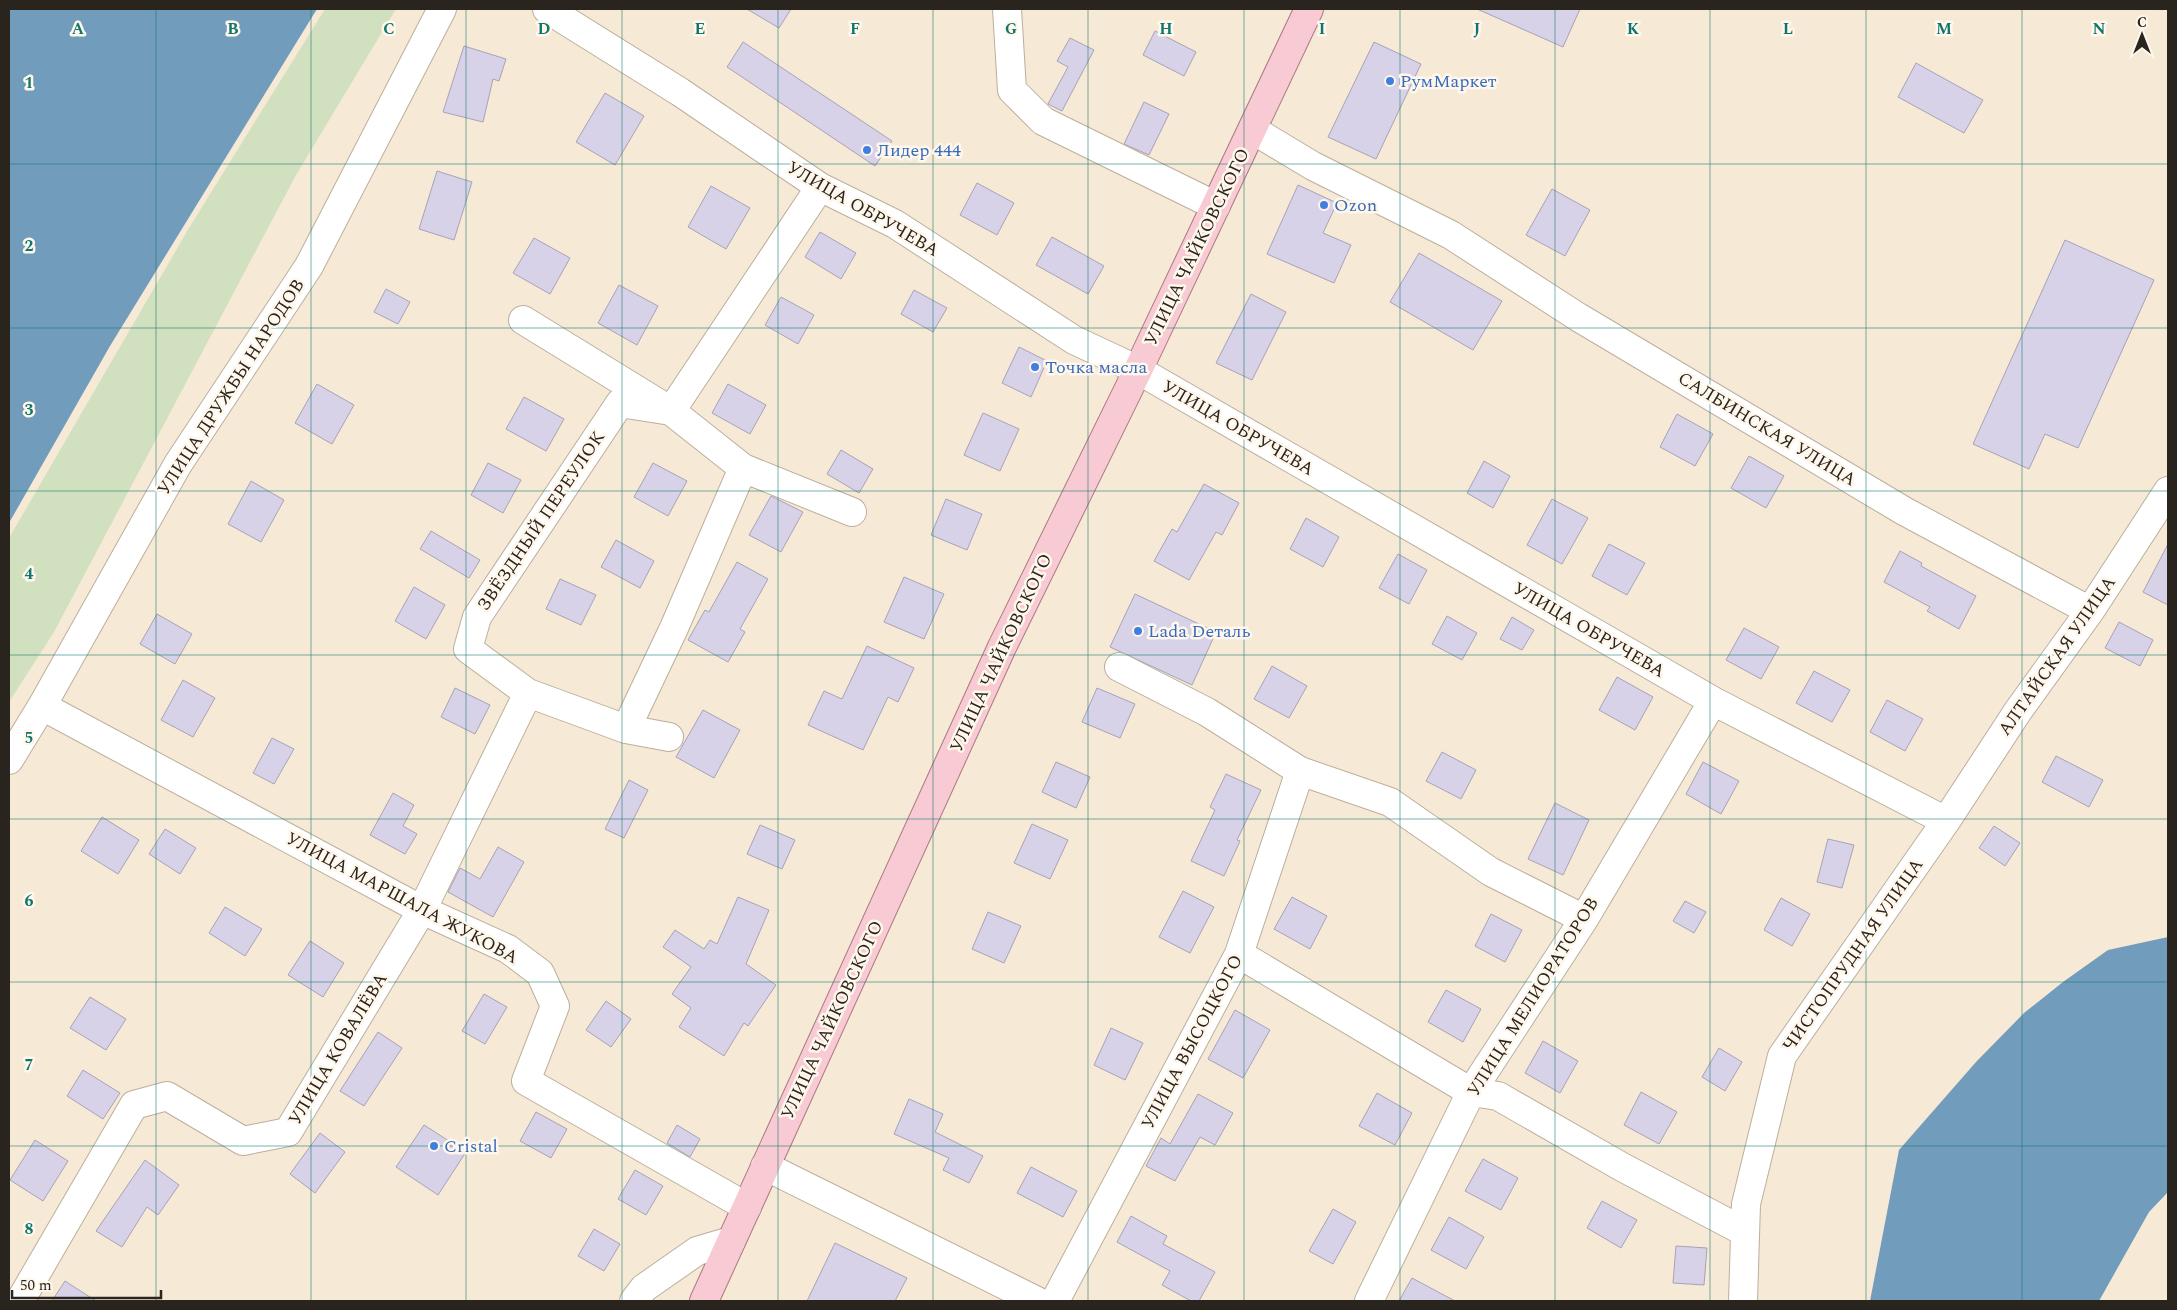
<svg xmlns="http://www.w3.org/2000/svg" width="2177" height="1310" font-family="Spectral,serif">
  <style>
    .green { fill: #d1e0be }
    .water { fill: #719cbc }
    .building { fill: #d8d2e8; stroke: #a7a2b7 }
    .lines { fill: none; stroke-linecap: round; stroke-linejoin: round }
    .minor-casing { stroke: #bcaf9c; stroke-width: 30 }
    .major-casing { stroke: #ac7881; stroke-width: 30 }
    .minor { stroke: #fff; stroke-width: 28 }
    .major { stroke: #f7cad4; stroke-width: 28 }
    .grid { fill: none; stroke: #0f766e; stroke-width: 1; stroke-opacity: 0.55 }
    .shop-dot { fill: #3f7fe0; stroke: #fff7eb; stroke-width: 2 }
    .labels { text-anchor: middle; dominant-baseline: central; stroke-width: 5; stroke-linejoin: round; paint-order: stroke }
    .shop-label { font-size: 18px; fill: #366cbe; stroke: #fff7eb; text-anchor: start }
    .street-label { font-size: 18px; fill: #29241d; stroke: #fff7eb }
    .grid-label { font-size: 16px; text-anchor: middle; font-weight: bold; fill: #0f766e; stroke: #fff7eb; stroke-width: 5; stroke-linejoin: round; paint-order: stroke }
  </style>
  <rect width="100%" height="100%" fill="#f6e9d5"/>
  <path class="green" d="M 325,9 L 396,9 L 296,175 L 54,632 L 9,702 L 9,538 L 189,228 Z"/>
  <path class="water" d="M 9,9 L 317,9 L 110,346 L 9,523 Z
    M 2168,937 L 2168,1192 L 2149,1212 L 2099,1301 L 1870,1301 L 1899,1150 L 1976,1062 L 2024,1013 L 2063,982 L 2108,950 Z"/>
  <path class="building" d="M 747,9 L 791,9 L 779,28 Z
    M 1477,9 L 1580,9 L 1563,47 Z
    M 1155,31 L 1196,52 L 1184,76 L 1143,55 Z
    M 1070,38 L 1094,50 L 1062,111 L 1048,104 L 1068,67 L 1057,61 Z
    M 743,42 L 892,141 L 875,166 L 727,67 Z
    M 1374,42 L 1421,64 L 1376,159 L 1328,137 Z
    M 464,46 L 506,59 L 499,81 L 493,79 L 483,122 L 443,112 Z
    M 1916,63 L 1983,100 L 1964,133 L 1898,97 Z
    M 605,93 L 644,116 L 615,165 L 576,142 Z
    M 1144,102 L 1169,114 L 1149,155 L 1124,144 Z
    M 437,171 L 472,182 L 454,240 L 419,229 Z
    M 977,183 L 1014,203 L 997,235 L 960,215 Z
    M 1298,185 L 1337,203 L 1323,233 L 1351,245 L 1334,283 L 1267,254 Z
    M 711,186 L 750,208 L 726,249 L 688,227 Z
    M 1552,189 L 1590,210 L 1565,256 L 1526,235 Z
    M 820,232 L 856,253 L 841,279 L 805,257 Z
    M 1052,237 L 1104,266 L 1088,294 L 1036,265 Z
    M 534,238 L 570,258 L 550,294 L 513,273 Z
    M 2065,240 L 2154,280 L 2078,448 L 2045,434 L 2029,469 L 1973,444 Z
    M 1419,253 L 1502,301 L 1473,350 L 1390,302 Z
    M 619,285 L 658,306 L 637,345 L 598,323 Z
    M 386,289 L 410,302 L 398,324 L 374,312 Z
    M 914,290 L 947,308 L 933,332 L 901,314 Z
    M 1251,294 L 1286,312 L 1252,380 L 1216,363 Z
    M 781,297 L 814,315 L 798,344 L 765,325 Z
    M 1019,347 L 1047,361 L 1031,397 L 1002,383 Z
    M 317,384 L 354,405 L 332,444 L 295,423 Z
    M 728,384 L 766,405 L 750,434 L 712,413 Z
    M 524,397 L 564,419 L 546,451 L 506,429 Z
    M 983,413 L 1019,429 L 1000,471 L 964,455 Z
    M 1677,414 L 1713,434 L 1695,466 L 1660,447 Z
    M 841,450 L 873,469 L 859,493 L 827,474 Z
    M 1749,456 L 1784,476 L 1766,508 L 1731,488 Z
    M 1484,461 L 1510,476 L 1493,508 L 1467,493 Z
    M 488,463 L 521,480 L 503,513 L 471,495 Z
    M 653,463 L 687,481 L 668,516 L 634,497 Z
    M 251,481 L 284,500 L 261,542 L 228,524 Z
    M 1204,484 L 1239,503 L 1222,535 L 1216,532 L 1189,580 L 1154,561 L 1172,529 L 1177,532 Z
    M 771,496 L 803,512 L 781,552 L 749,535 Z
    M 946,499 L 982,514 L 967,550 L 931,535 Z
    M 1552,499 L 1588,518 L 1562,564 L 1527,545 Z
    M 1306,518 L 1339,537 L 1323,567 L 1290,549 Z
    M 431,531 L 480,560 L 469,578 L 420,549 Z
    M 616,540 L 654,561 L 640,588 L 601,567 Z
    M 1609,544 L 1645,563 L 1627,595 L 1592,576 Z
    M 2168,544 L 2168,605 L 2143,592 Z
    M 1900,551 L 1922,563 L 1921,566 L 1976,596 L 1959,629 L 1927,611 L 1930,607 L 1884,582 Z
    M 1398,554 L 1427,570 L 1409,604 L 1379,588 Z
    M 737,562 L 768,579 L 740,629 L 745,632 L 728,662 L 688,640 L 705,610 L 709,612 Z
    M 904,577 L 944,594 L 924,639 L 884,622 Z
    M 560,579 L 596,595 L 581,625 L 546,609 Z
    M 414,587 L 445,605 L 426,639 L 395,621 Z
    M 1135,594 L 1216,632 L 1192,685 L 1110,647 Z
    M 157,614 L 192,634 L 175,664 L 140,644 Z
    M 1447,616 L 1477,633 L 1462,660 L 1432,644 Z
    M 1512,617 L 1534,630 L 1522,650 L 1500,639 Z
    M 2119,622 L 2153,640 L 2140,666 L 2105,648 Z
    M 1744,628 L 1779,647 L 1761,679 L 1726,660 Z
    M 867,646 L 914,668 L 898,702 L 888,697 L 863,750 L 808,725 L 824,691 L 842,699 Z
    M 1272,666 L 1307,686 L 1289,718 L 1254,699 Z
    M 1814,671 L 1850,690 L 1832,722 L 1796,703 Z
    M 1617,677 L 1653,697 L 1635,730 L 1599,710 Z
    M 183,680 L 215,698 L 193,737 L 161,720 Z
    M 455,688 L 490,705 L 475,734 L 441,717 Z
    M 1097,688 L 1135,704 L 1120,738 L 1082,722 Z
    M 1887,700 L 1923,719 L 1905,751 L 1870,732 Z
    M 703,710 L 740,730 L 714,778 L 676,757 Z
    M 272,738 L 294,749 L 274,784 L 253,773 Z
    M 1442,752 L 1476,770 L 1461,799 L 1426,781 Z
    M 2056,756 L 2103,780 L 2089,807 L 2042,782 Z
    M 1056,762 L 1090,777 L 1076,808 L 1042,792 Z
    M 1703,762 L 1739,781 L 1721,814 L 1686,794 Z
    M 1226,774 L 1261,790 L 1237,840 L 1240,841 L 1224,876 L 1191,861 L 1215,810 L 1210,807 Z
    M 629,780 L 648,790 L 624,838 L 605,829 Z
    M 393,793 L 414,805 L 403,826 L 417,834 L 405,854 L 370,835 Z
    M 1555,803 L 1589,820 L 1563,875 L 1528,859 Z
    M 102,817 L 139,840 L 118,874 L 81,851 Z
    M 1032,824 L 1068,840 L 1050,879 L 1014,863 Z
    M 760,825 L 795,840 L 782,869 L 747,854 Z
    M 1994,826 L 2020,843 L 2005,866 L 1979,848 Z
    M 165,829 L 196,848 L 180,874 L 149,854 Z
    M 1828,839 L 1854,845 L 1842,888 L 1817,882 Z
    M 498,847 L 524,862 L 493,917 L 448,892 L 460,868 L 480,879 Z
    M 1183,891 L 1214,907 L 1190,953 L 1159,937 Z
    M 738,897 L 769,910 L 746,964 L 776,985 L 748,1026 L 744,1023 L 724,1056 L 679,1027 L 691,1008 L 672,994 L 691,967 L 663,947 L 675,930 L 704,949 L 710,940 L 717,944 Z
    M 1292,897 L 1327,916 L 1310,949 L 1274,929 Z
    M 1781,898 L 1810,914 L 1792,946 L 1764,930 Z
    M 1685,901 L 1706,912 L 1694,933 L 1673,921 Z
    M 225,907 L 262,929 L 245,956 L 209,933 Z
    M 988,912 L 1021,926 L 1004,963 L 972,949 Z
    M 1491,914 L 1522,930 L 1505,962 L 1475,946 Z
    M 310,941 L 344,963 L 323,997 L 288,975 Z
    M 1446,990 L 1481,1009 L 1463,1042 L 1428,1022 Z
    M 484,994 L 507,1007 L 485,1044 L 462,1031 Z
    M 90,997 L 126,1019 L 106,1050 L 70,1028 Z
    M 606,1001 L 631,1019 L 611,1047 L 586,1030 Z
    M 1235,1010 L 1270,1030 L 1243,1078 L 1208,1059 Z
    M 1111,1028 L 1143,1043 L 1125,1080 L 1094,1065 Z
    M 378,1032 L 402,1048 L 364,1106 L 340,1091 Z
    M 1543,1041 L 1578,1061 L 1560,1093 L 1525,1073 Z
    M 1719,1048 L 1742,1062 L 1725,1091 L 1702,1077 Z
    M 83,1070 L 120,1093 L 103,1119 L 67,1096 Z
    M 1641,1092 L 1677,1112 L 1659,1144 L 1624,1125 Z
    M 1377,1093 L 1412,1113 L 1395,1145 L 1359,1126 Z
    M 1198,1094 L 1233,1113 L 1215,1145 L 1200,1137 L 1175,1181 L 1146,1166 L 1161,1138 L 1170,1144 Z
    M 909,1099 L 943,1114 L 935,1132 L 983,1156 L 969,1183 L 943,1170 L 949,1158 L 894,1134 Z
    M 536,1112 L 567,1129 L 551,1158 L 520,1141 Z
    M 424,1125 L 466,1152 L 438,1195 L 396,1167 Z
    M 677,1125 L 700,1139 L 690,1157 L 667,1143 Z
    M 320,1133 L 345,1152 L 315,1193 L 290,1174 Z
    M 35,1140 L 68,1161 L 43,1201 L 10,1180 Z
    M 1483,1159 L 1518,1178 L 1501,1210 L 1465,1191 Z
    M 145,1160 L 179,1185 L 158,1215 L 147,1207 L 122,1247 L 96,1231 Z
    M 1031,1167 L 1077,1191 L 1063,1217 L 1017,1193 Z
    M 635,1170 L 663,1186 L 646,1215 L 618,1199 Z
    M 1602,1201 L 1637,1220 L 1621,1248 L 1587,1228 Z
    M 1333,1209 L 1356,1222 L 1333,1264 L 1309,1251 Z
    M 1131,1216 L 1167,1236 L 1163,1244 L 1215,1272 L 1199,1301 L 1191,1301 L 1162,1285 L 1170,1271 L 1117,1242 Z
    M 1449,1217 L 1484,1237 L 1466,1269 L 1431,1250 Z
    M 594,1229 L 620,1244 L 604,1271 L 578,1256 Z
    M 835,1243 L 907,1278 L 895,1301 L 807,1301 Z
    M 1676,1246 L 1707,1248 L 1704,1285 L 1673,1283 Z
    M 1412,1278 L 1455,1301 L 1399,1301 Z
    M 65,1281 L 96,1301 L 52,1301 Z"/>
  <g class="lines">
    <g class="minor-casing">
      <path id="minor" d="M 547,9 L 680,92 L 820,187 L 895,224 L 1074,340 L 1138,370 L 1713,701 L 1946,821
        M 1007,9 L 1012,90 L 1043,121 L 1216,206
        M 1253,130 L 1313,166 L 1451,235 L 1578,317 L 1904,511 L 2090,611
        M 523,320 L 671,411 L 743,468 L 852,512
        M 1119,667 L 1207,712 L 1300,771 L 1390,802 L 1491,872 L 1584,919
        M 528,693 L 626,729 L 674,628 L 743,468
        M 42,706 L 422,910 L 508,949 L 540,973 L 555,1006 L 526,1081 L 747,1207
        M 626,729 L 669,737
        M 9,760 L 42,706 L 178,464 L 309,266 L 442,9
        M 1239,954 L 1471,1092 L 1498,1096 L 1622,1167 L 1745,1232
        M 765,1166 L 1037,1301
        M 20,1301 L 134,1105 L 167,1096 L 243,1141 L 288,1132 L 422,910 L 528,693 L 468,649 L 477,617 L 620,403 L 671,411 L 820,187
        M 634,1301 L 644,1288 L 697,1251 L 731,1241
        M 1055,1301 L 1239,954 L 1300,771
        M 1369,1301 L 1471,1092 L 1584,919 L 1713,701
        M 1743,1301 L 1746,1204 L 1782,1056 L 1946,821 L 2018,711 L 2090,611 L 2168,491"/>
    </g>
    <g class="major-casing">
      <path id="major" d="M 704,1301 L 1002,647 L 1138,370 L 1309,9"/>
    </g>
    <use href="#minor" class="minor"/>
    <use href="#major" class="major"/>
  </g>
  <path class="grid" d="M 156,9 L 156,1301M 311,9 L 311,1301M 466,9 L 466,1301M 622,9 L 622,1301M 778,9 L 778,1301M 933,9 L 933,1301M 1088,9 L 1088,1301M 1244,9 L 1244,1301M 1400,9 L 1400,1301M 1555,9 L 1555,1301M 1710,9 L 1710,1301M 1866,9 L 1866,1301M 2022,9 L 2022,1301M 9,164 L 2168,164M 9,328 L 2168,328M 9,491 L 2168,491M 9,655 L 2168,655M 9,819 L 2168,819M 9,982 L 2168,982M 9,1146 L 2168,1146"/>
  <g class="shop-dot">
    <circle cx="1390" cy="81" r="5"/>
    <circle cx="867" cy="150" r="5"/>
    <circle cx="1324" cy="205" r="5"/>
    <circle cx="1035" cy="367" r="5"/>
    <circle cx="1138" cy="631" r="5"/>
    <circle cx="434" cy="1146" r="5"/>
  </g>
  <g class="labels">
    <g class="shop-label">
      <text x="1400" y="81">РумМаркет</text>
      <text x="877" y="150">Лидер 444</text>
      <text x="1334" y="205">Ozon</text>
      <text x="1045" y="367">Точка масла</text>
      <text x="1148" y="631">Lada Dеталь</text>
      <text x="444" y="1146">Cristal</text>
    </g>
    <g class="street-label">
      <text transform="translate(863 209) rotate(30)">УЛИЦА ОБРУЧЕВА</text>
      <text transform="translate(1197 247) rotate(-64)">УЛИЦА ЧАЙКОВСКОГО</text>
      <text transform="translate(231 387) rotate(-57)">УЛИЦА ДРУЖБЫ НАРОДОВ</text>
      <text transform="translate(1238 428) rotate(30)">УЛИЦА ОБРУЧЕВА</text>
      <text transform="translate(1767 429) rotate(31)">САЛБИНСКАЯ УЛИЦА</text>
      <text transform="translate(541 521) rotate(-56)">ЗВЁЗДНЫЙ ПЕРЕУЛОК</text>
      <text transform="translate(1589 630) rotate(30)">УЛИЦА ОБРУЧЕВА</text>
      <text transform="translate(1001 653) rotate(-65)">УЛИЦА ЧАЙКОВСКОГО</text>
      <text transform="translate(2057 656) rotate(-55)">АЛТАЙСКАЯ УЛИЦА</text>
      <text transform="translate(402 898) rotate(28)">УЛИЦА МАРШАЛА ЖУКОВА</text>
      <text transform="translate(1853 955) rotate(-55)">ЧИСТОПРУДНАЯ УЛИЦА</text>
      <text transform="translate(1533 997) rotate(-58)">УЛИЦА МЕЛИОРАТОРОВ</text>
      <text transform="translate(832 1020) rotate(-65)">УЛИЦА ЧАЙКОВСКОГО</text>
      <text transform="translate(1192 1042) rotate(-62)">УЛИЦА ВЫСОЦКОГО</text>
      <text transform="translate(338 1049) rotate(-59)">УЛИЦА КОВАЛЁВА</text>
    </g>
  </g>
  <g class="grid-label">
    <text x="78" y="34">A</text>
    <text x="233" y="34">B</text>
    <text x="389" y="34">C</text>
    <text x="544" y="34">D</text>
    <text x="700" y="34">E</text>
    <text x="855" y="34">F</text>
    <text x="1011" y="34">G</text>
    <text x="1166" y="34">H</text>
    <text x="1322" y="34">I</text>
    <text x="1477" y="34">J</text>
    <text x="1633" y="34">K</text>
    <text x="1788" y="34">L</text>
    <text x="1944" y="34">M</text>
    <text x="2099" y="34">N</text>
    <text x="29" y="88">1</text>
    <text x="29" y="251">2</text>
    <text x="29" y="415">3</text>
    <text x="29" y="579">4</text>
    <text x="29" y="743">5</text>
    <text x="29" y="906">6</text>
    <text x="29" y="1070">7</text>
    <text x="29" y="1234">8</text>
  </g>
  <rect width="2177" height="1310" fill="none" stroke="#29241d" stroke-width="20"/>
  <g transform="translate(2142 35)" stroke="#fff7eb" stroke-width="4" paint-order="stroke">
  <path d="M0-4L9 19L0 12L-9 19Z" fill="#29241d"/>
  <text y="-8" font-size="14" font-weight="bold" text-anchor="middle" fill="#29241d">С</text>
  </g>
  <path d="M12 1290v8h149v-8" fill="none" stroke="#29241d" stroke-width="2.5"/>
  <text x="20" y="1290" font-size="15" fill="#29241d" stroke="#fff7eb" stroke-width="4" paint-order="stroke">50 m</text>
</svg>
